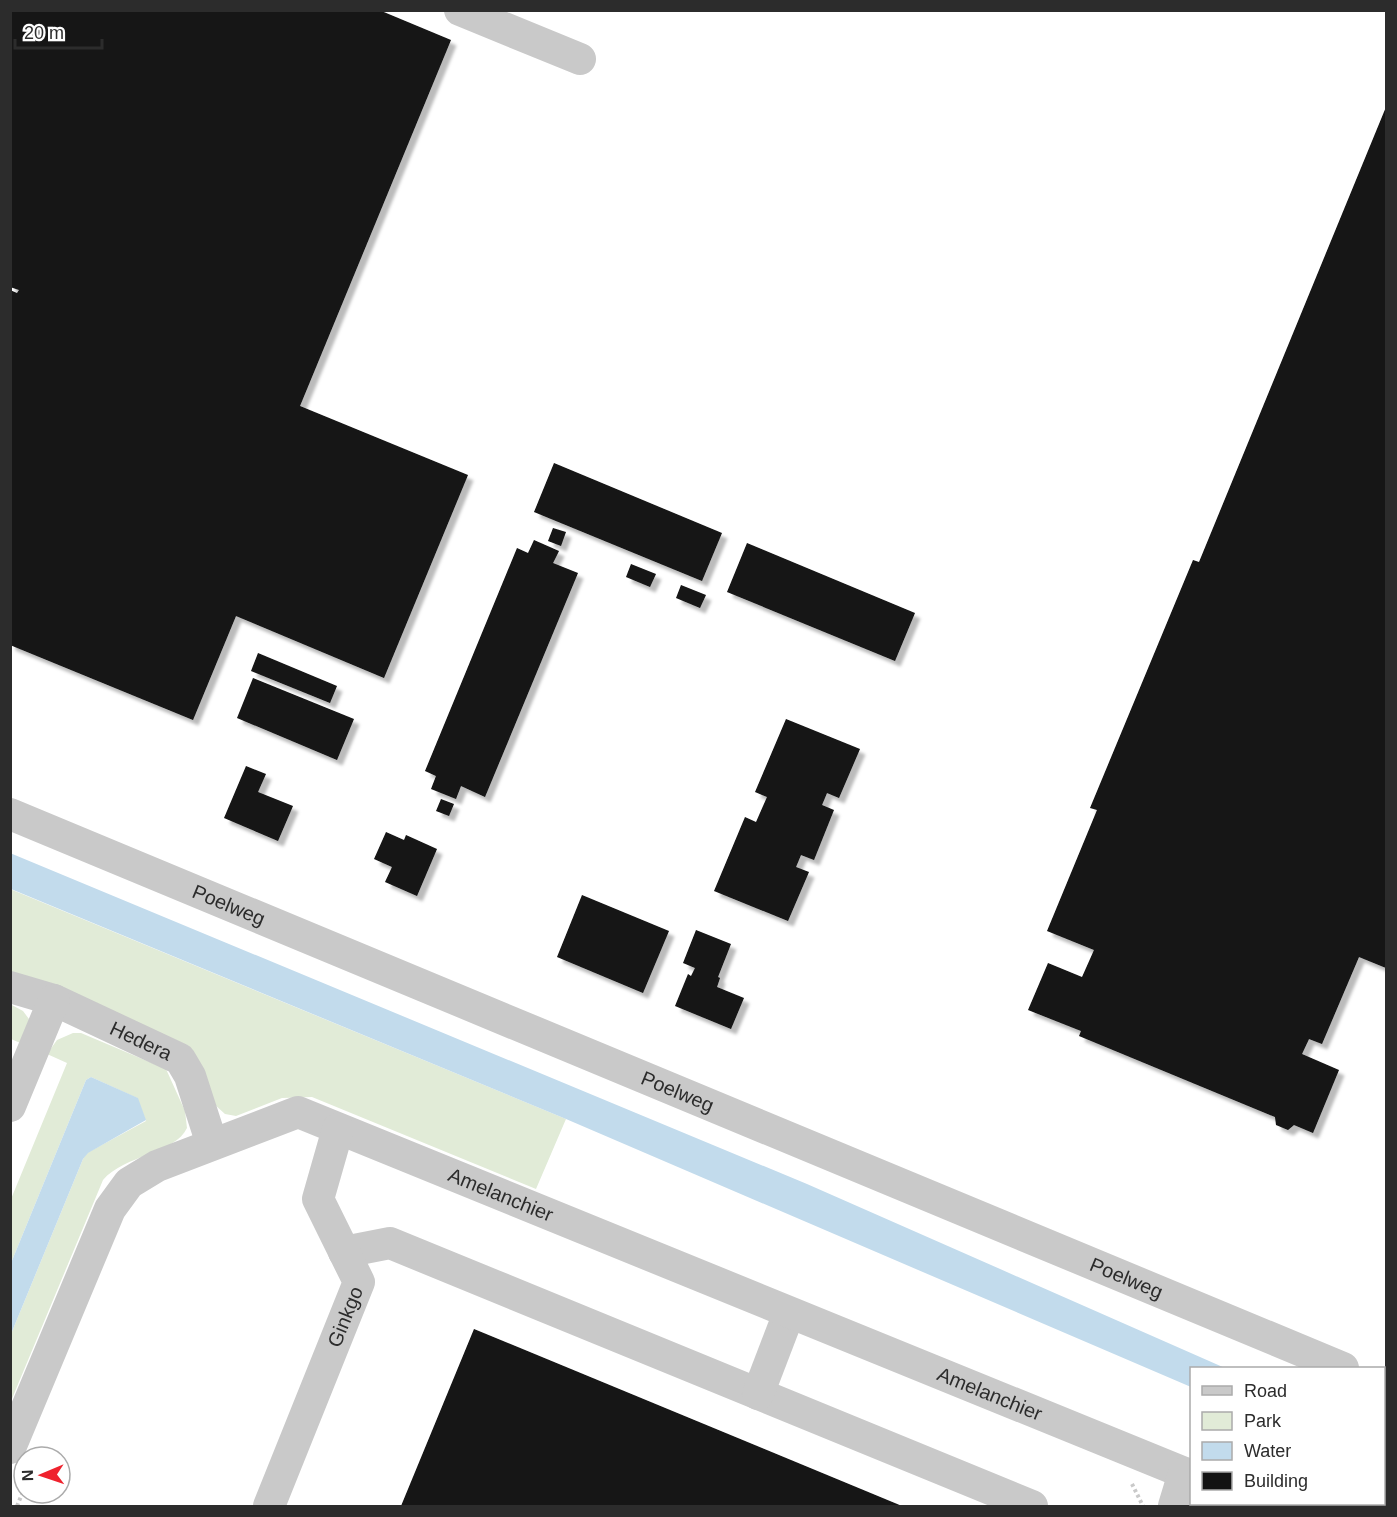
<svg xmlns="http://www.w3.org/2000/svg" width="1397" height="1517" font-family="Arial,sans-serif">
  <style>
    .green { fill: #e1ebd7 }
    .water { fill: #c2dbec }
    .building { fill: #131313; filter: url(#shadow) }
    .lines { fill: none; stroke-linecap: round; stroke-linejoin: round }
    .path { stroke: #c9c9c9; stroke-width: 4; stroke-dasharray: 3 3; stroke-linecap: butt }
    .minor { stroke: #c9c9c9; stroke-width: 32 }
    .labels { text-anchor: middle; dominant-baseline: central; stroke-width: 6; stroke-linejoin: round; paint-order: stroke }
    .street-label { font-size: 20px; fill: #2c2c2c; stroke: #fff }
  </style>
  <defs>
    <filter id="shadow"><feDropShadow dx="5.5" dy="5.5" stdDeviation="1.5" flood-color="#0004"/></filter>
  </defs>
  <rect width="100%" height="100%" fill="#fff"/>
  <path class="green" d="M 10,889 L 566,1119 L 536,1189 L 312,1097 L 282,1098 L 236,1116 L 225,1114 L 214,1104 L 192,1050 L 187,1045 L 11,972 Z
    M 10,1004 L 23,1011 L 29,1019 L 25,1045 L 11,1039 Z
    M 73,1033 L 81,1033 L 166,1069 L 185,1111 L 187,1128 C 175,1154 124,1155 103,1180 L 11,1401 L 11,1334 L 83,1159 L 87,1153 L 146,1121 L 137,1098 L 91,1077 L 86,1080 L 11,1263 L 11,1199 L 67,1063 L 47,1054 L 57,1040 Z"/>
  <path class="water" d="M 10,853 L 807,1184 L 1225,1368 L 1192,1368 L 1191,1387 L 566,1119 L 11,889 Z
    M 91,1077 L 138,1098 L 146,1120 L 88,1153 L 83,1159 L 11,1334 L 11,1263 L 86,1080 Z"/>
  <path class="building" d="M 10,10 L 379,10 L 451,40 L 300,406 L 468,475 L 384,678 L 236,616 L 193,720 L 10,645 L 10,290 L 17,293 L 19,290 L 10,287 Z
    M 1386,107 L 1386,968 L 1359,957 L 1322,1044 L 1309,1039 L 1302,1054 L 1339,1070 L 1313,1133 L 1294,1125 L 1288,1130 L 1276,1125 L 1275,1117 L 1079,1036 L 1081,1031 L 1028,1010 L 1048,963 L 1082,977 L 1094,950 L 1047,931 L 1097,810 L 1090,808 L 1193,560 L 1199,562 Z
    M 554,463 L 722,533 L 702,581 L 534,512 Z
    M 553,528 L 566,532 L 561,546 L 548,541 Z
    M 534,540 L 559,551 L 553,563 L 578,573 L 485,797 L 461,786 L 456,799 L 431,789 L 436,776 L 425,771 L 517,548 L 528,553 Z
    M 747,543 L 915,613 L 895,661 L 727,592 Z
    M 631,564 L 656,574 L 650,587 L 626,577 Z
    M 681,585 L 706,595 L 700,608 L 676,598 Z
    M 258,653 L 337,686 L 330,703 L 251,671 Z
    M 253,678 L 354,719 L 337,760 L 237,718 Z
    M 786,719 L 860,749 L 839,798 L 827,793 L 822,805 L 834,810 L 814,860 L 801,855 L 796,867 L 809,872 L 788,921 L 714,891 L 745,817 L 756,822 L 767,797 L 755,792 Z
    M 246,766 L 266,774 L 258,792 L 293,806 L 278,841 L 224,818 Z
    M 441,799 L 454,804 L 449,816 L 436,811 Z
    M 386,832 L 404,840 L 406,835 L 437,849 L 417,896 L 385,882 L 392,867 L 374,859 Z
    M 582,895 L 669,931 L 643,993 L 557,957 Z
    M 696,930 L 731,944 L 718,977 L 720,978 L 717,987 L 744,998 L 731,1029 L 675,1006 L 688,974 L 691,976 L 695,968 L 683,963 Z
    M 474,1329 L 762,1448 L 902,1506 L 401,1506 Z"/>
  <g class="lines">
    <path class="path" d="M 1132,1484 L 1143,1506
      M 17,1506 L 24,1489"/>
    <g class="minor">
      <path d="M 460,10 L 580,59"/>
      <path id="s1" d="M 10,814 L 1343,1368"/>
      <path id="s2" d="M 10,987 L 54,1000 L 180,1059 L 190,1076 L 212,1144"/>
      <path d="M 10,1106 L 54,1000"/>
      <path d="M 344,1252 L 390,1243 L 1032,1506"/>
      <path d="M 1384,1385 L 1386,1386"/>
      <path d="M 758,1394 L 789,1313"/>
      <path id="s3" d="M 10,1448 L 110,1209 L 129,1183 L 157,1166 L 298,1112 L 1192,1476"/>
      <path d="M 1258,1504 L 1265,1506"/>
      <path id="s4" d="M 269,1506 L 359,1282 L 318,1199 L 338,1129"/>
      <path d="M 1174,1506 L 1184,1473"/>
    </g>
  </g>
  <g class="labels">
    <g class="street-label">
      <text stroke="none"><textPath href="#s1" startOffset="237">Poelweg</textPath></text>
      <text stroke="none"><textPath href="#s2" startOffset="142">Hedera</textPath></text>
      <text stroke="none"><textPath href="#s1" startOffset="723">Poelweg</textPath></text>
      <text stroke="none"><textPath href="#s3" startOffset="694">Amelanchier</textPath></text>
      <text stroke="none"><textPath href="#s1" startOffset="1209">Poelweg</textPath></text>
      <text stroke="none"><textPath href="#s4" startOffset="204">Ginkgo</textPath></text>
      <text stroke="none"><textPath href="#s3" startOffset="1222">Amelanchier</textPath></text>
    </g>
  </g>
  <rect width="1397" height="1517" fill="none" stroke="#2c2c2c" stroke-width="24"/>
  <rect x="1190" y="1367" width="195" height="138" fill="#ffffff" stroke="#ababab" stroke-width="1.5"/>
  <rect x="1202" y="1386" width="30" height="9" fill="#c9c9c9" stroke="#ababab" stroke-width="1.5"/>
  <text x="1244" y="1397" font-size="18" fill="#2c2c2c">Road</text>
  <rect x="1202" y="1412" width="30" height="18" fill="#e1ebd7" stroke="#ababab" stroke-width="1.5"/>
  <text x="1244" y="1427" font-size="18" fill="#2c2c2c">Park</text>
  <rect x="1202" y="1442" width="30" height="18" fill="#c2dbec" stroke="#ababab" stroke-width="1.5"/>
  <text x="1244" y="1457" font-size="18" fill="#2c2c2c">Water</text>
  <rect x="1202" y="1472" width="30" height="18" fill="#131313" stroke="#ababab" stroke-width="1.5"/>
  <text x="1244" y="1487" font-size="18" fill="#2c2c2c">Building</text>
  <g transform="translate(42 1475) rotate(268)"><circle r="28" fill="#ffffff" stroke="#ababab" stroke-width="1.5"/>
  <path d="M0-4.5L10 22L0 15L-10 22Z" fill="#ef222d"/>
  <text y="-9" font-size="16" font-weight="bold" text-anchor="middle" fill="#2c2c2c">N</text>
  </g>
  <path d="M15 39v9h87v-9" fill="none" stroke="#2c2c2c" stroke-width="3"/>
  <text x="24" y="39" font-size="18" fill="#2c2c2c" stroke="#ffffff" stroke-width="4.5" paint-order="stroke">20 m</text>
</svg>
